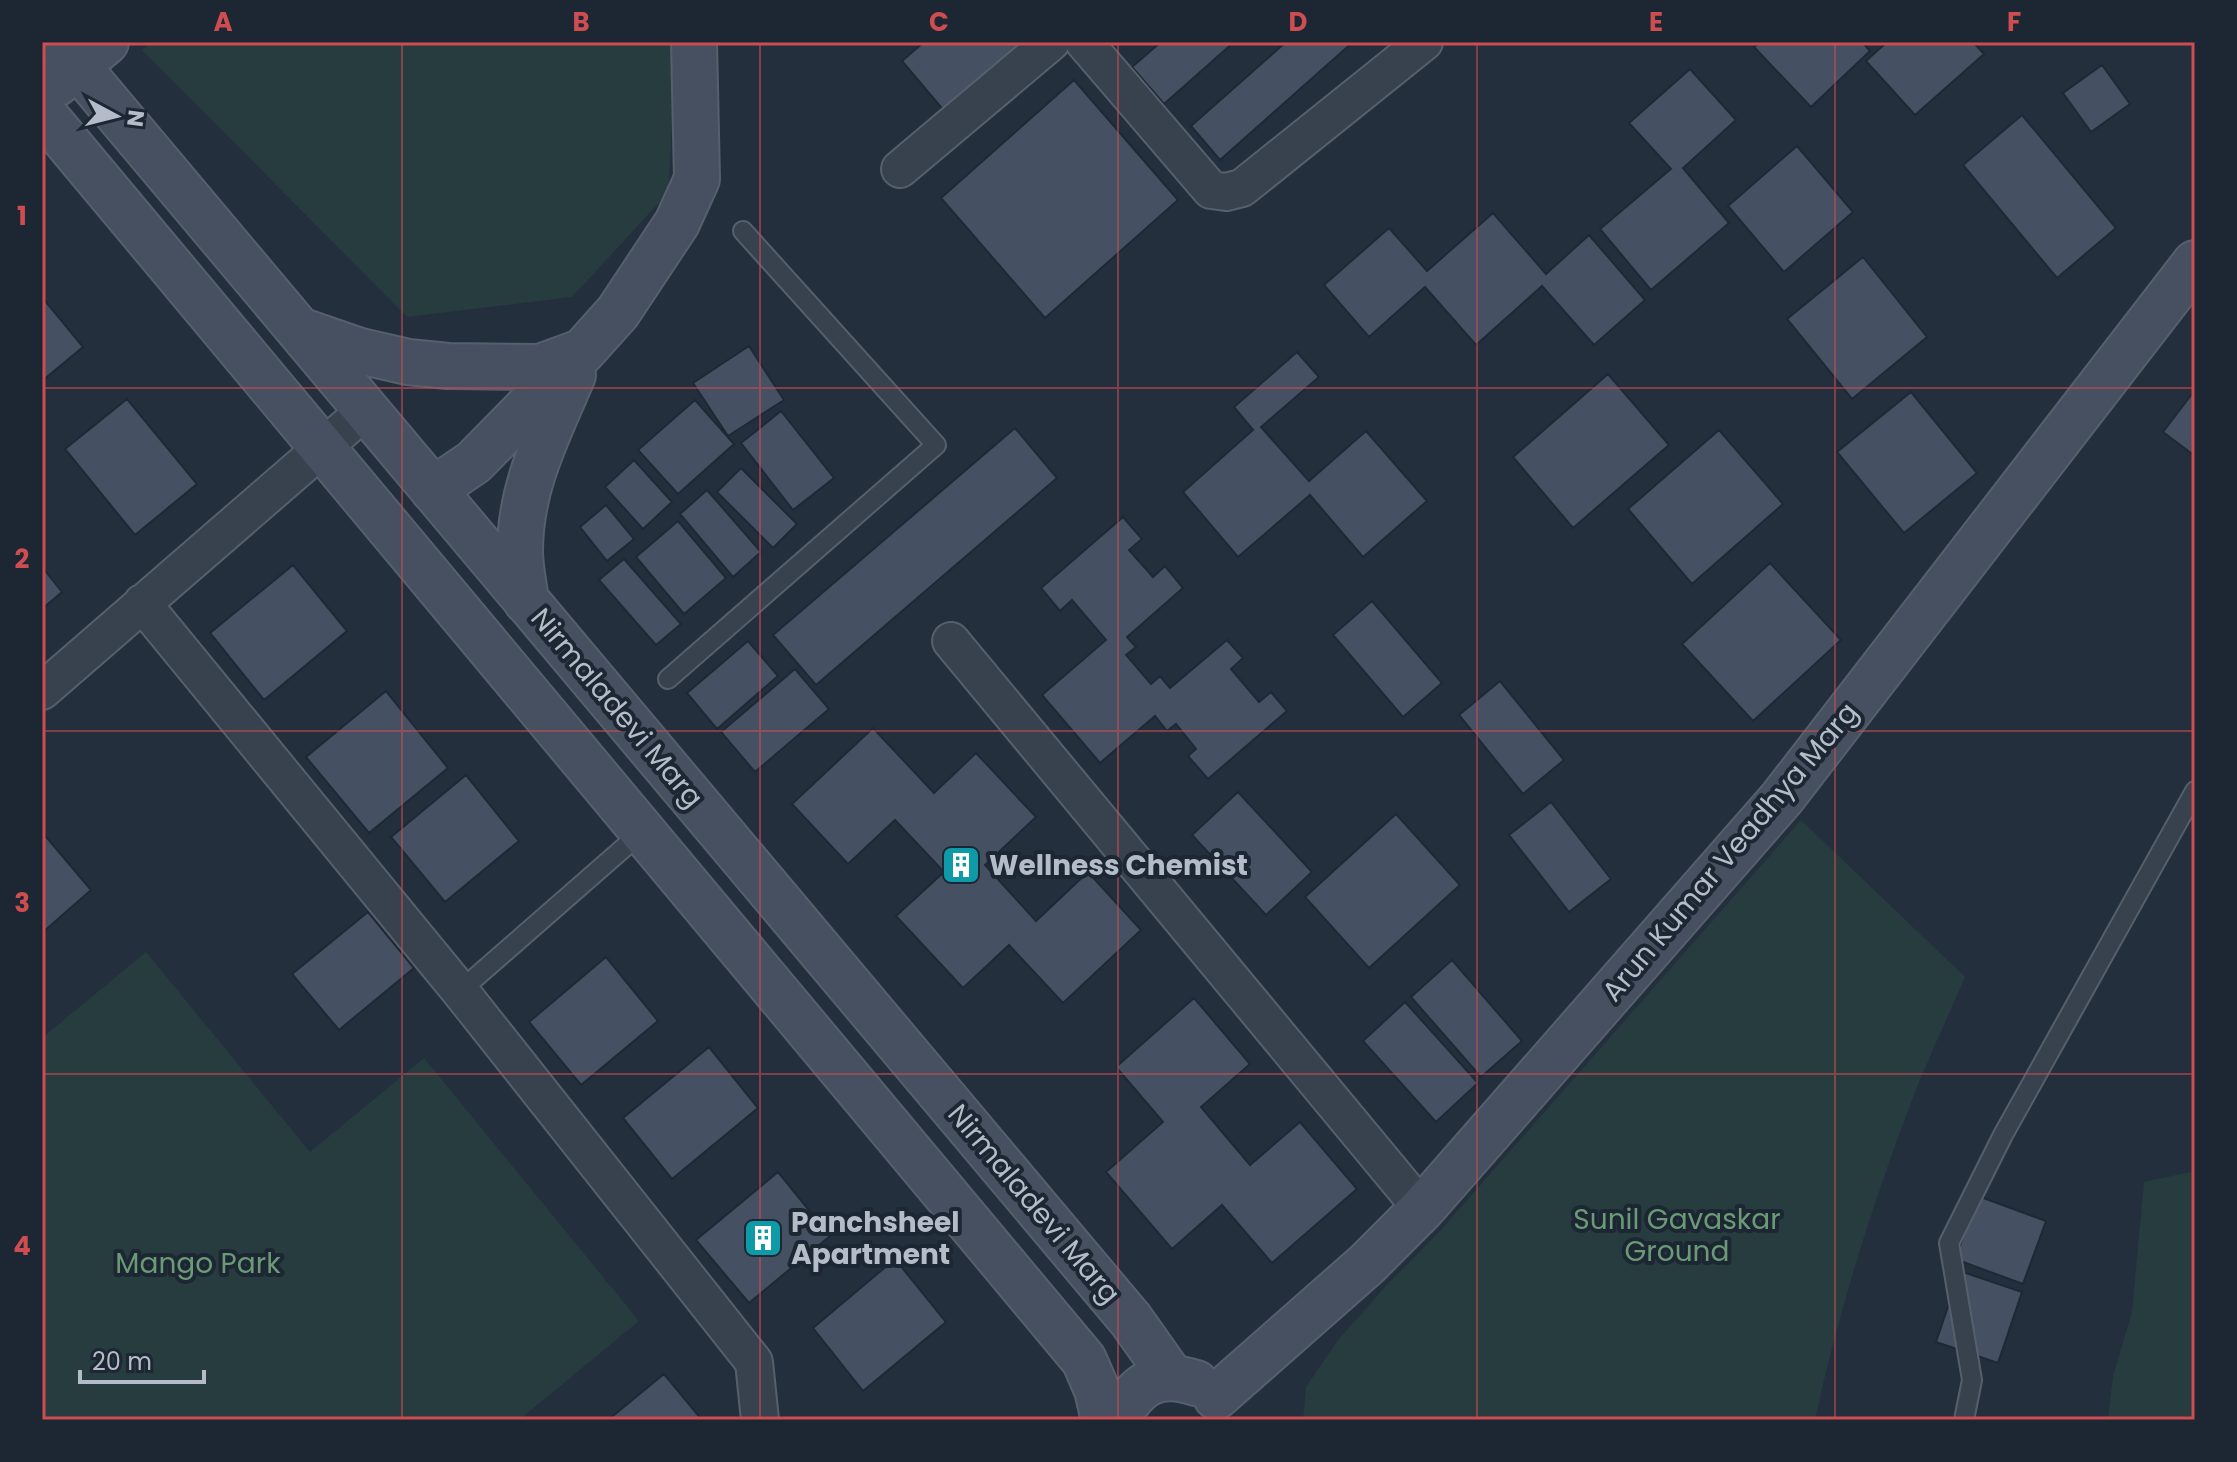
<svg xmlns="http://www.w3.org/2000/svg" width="2237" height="1462" font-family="Poppins,sans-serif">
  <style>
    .green { fill: #263c3f }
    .building { fill: #455162; stroke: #1f2835; stroke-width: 2 }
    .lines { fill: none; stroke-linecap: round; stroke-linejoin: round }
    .lane-casing { stroke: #565f6c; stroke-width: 22 }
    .street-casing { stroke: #565f6c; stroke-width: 40 }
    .secondary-casing { stroke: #565f6c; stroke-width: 48 }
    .lane { stroke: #38414e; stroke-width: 18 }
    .street { stroke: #38414e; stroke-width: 36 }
    .secondary { stroke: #465061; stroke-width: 44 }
    .grid { fill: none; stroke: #ce4d50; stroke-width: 2; stroke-opacity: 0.55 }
    .labels { text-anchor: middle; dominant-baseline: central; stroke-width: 8; stroke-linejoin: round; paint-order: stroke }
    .street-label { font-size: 28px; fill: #b4bcc9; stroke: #1d2633 }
    .poi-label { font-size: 28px; font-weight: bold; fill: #b4bcc9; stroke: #1d2633; text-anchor: start }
    .park-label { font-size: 28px; fill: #6b9a76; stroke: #1d2633 }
    .neatline { fill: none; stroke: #ce4d50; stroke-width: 3 }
    .grid-label { font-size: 26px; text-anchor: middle; font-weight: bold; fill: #ce4d50 }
  </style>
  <rect width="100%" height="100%" fill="#242f3e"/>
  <path class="green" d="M 152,42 L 677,42 L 668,193 L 572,297 L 407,317 L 142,50 Z
    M 1801,820 L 1965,977 C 1948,1017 1928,1058 1912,1100 C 1873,1203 1838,1312 1815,1420 L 1303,1420 L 1306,1387 L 1338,1340 L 1384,1288 L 1440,1231 Z
    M 146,952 L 310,1152 L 424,1058 L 639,1321 L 519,1420 L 42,1420 L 42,1038 Z
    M 2195,1171 L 2195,1420 L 2108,1420 L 2113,1376 L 2132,1312 L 2144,1182 Z"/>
  <path class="building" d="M 924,42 L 1025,42 L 945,112 L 902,61 Z
    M 1161,42 L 1234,42 L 1164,104 L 1132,67 Z
    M 1286,42 L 1353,42 L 1220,160 L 1191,126 Z
    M 1760,42 L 1862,42 L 1870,51 L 1811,107 L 1754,47 Z
    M 1887,42 L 1973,42 L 1984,54 L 1915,115 L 1866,61 Z
    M 2102,65 L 2130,104 L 2091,132 L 2063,93 Z
    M 1690,69 L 1736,120 L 1683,168 L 1729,223 L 1651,290 L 1600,229 L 1671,169 L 1629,123 Z
    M 1074,80 L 1178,200 L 1045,318 L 941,198 Z
    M 2022,115 L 2116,228 L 2057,278 L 1963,165 Z
    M 1797,146 L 1853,212 L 1784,272 L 1728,206 Z
    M 1493,213 L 1546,274 L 1589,235 L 1645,300 L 1594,345 L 1542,286 L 1476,345 L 1425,287 L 1369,337 L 1324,285 L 1389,228 L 1427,271 Z
    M 1863,257 L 1927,337 L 1852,399 L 1787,319 Z
    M 42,297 L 83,347 L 42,381 Z
    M 749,346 L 784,400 L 728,436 L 693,383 Z
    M 1297,352 L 1319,377 L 1261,427 L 1309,481 L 1366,431 L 1427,501 L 1363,557 L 1310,495 L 1238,557 L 1183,492 L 1253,430 L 1234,407 Z
    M 1608,374 L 1669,445 L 1573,528 L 1513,457 Z
    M 2195,390 L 2195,456 L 2163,432 Z
    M 1911,392 L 1977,473 L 1904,533 L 1837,452 Z
    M 127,399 L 197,484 L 135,535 L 65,449 Z
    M 695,400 L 734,444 L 678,494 L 638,450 Z
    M 781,411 L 834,478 L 793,510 L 741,443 Z
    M 1015,428 L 1057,478 L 816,685 L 773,635 Z
    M 1719,430 L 1783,504 L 1692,584 L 1628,509 Z
    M 634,460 L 672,502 L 643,529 L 605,487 Z
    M 741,468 L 797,524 L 773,548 L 717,492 Z
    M 707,490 L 761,552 L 733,577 L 680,514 Z
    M 606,505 L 634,539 L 607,561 L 580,527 Z
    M 1123,517 L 1142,539 L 1129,550 L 1153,577 L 1165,566 L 1183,588 L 1127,637 L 1136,647 L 1126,655 L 1151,684 L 1160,676 L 1170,688 L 1227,640 L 1243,658 L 1231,669 L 1259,702 L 1271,692 L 1287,711 L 1208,779 L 1188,756 L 1196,749 L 1176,724 L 1167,731 L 1155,716 L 1100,763 L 1042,695 L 1106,640 L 1072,600 L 1060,611 L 1041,588 Z
    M 678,521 L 726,578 L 684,614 L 636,557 Z
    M 624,559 L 681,624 L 656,645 L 599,580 Z
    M 1770,563 L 1841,640 L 1753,721 L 1682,644 Z
    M 293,565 L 347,631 L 264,700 L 210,633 Z
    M 42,567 L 62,592 L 42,609 Z
    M 1372,601 L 1442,683 L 1403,717 L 1333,635 Z
    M 748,641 L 778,676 L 717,729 L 687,693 Z
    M 795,669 L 829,709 L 755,772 L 721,732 Z
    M 1500,681 L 1564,760 L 1523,794 L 1459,715 Z
    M 386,691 L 448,768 L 369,833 L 306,757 Z
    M 873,728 L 934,793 L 976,753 L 1036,817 L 985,865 L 1036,921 L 1088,872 L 1141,930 L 1063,1003 L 1009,945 L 963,988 L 896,916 L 944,872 L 895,820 L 848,864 L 792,804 Z
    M 466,775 L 519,841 L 445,902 L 391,837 Z
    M 1238,792 L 1312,872 L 1266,915 L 1192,835 Z
    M 1551,802 L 1611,879 L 1569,912 L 1509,835 Z
    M 1396,814 L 1460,885 L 1369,968 L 1305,897 Z
    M 42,832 L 91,890 L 42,933 Z
    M 368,912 L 414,968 L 339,1030 L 292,974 Z
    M 606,957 L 658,1021 L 581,1085 L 529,1022 Z
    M 1452,960 L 1522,1041 L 1481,1077 L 1411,997 Z
    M 1194,998 L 1250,1064 L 1201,1107 L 1250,1165 L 1300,1122 L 1357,1189 L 1272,1263 L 1222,1205 L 1172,1249 L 1106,1172 L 1163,1122 L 1116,1067 Z
    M 1405,1002 L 1478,1083 L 1436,1122 L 1363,1041 Z
    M 709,1047 L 758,1108 L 672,1179 L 623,1118 Z
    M 778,1172 L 830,1236 L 749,1303 L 696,1240 Z
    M 1978,1196 L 2046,1221 L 2023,1284 L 1955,1259 Z
    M 895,1259 L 946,1322 L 863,1391 L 813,1328 Z
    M 1960,1271 L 2022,1292 L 1998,1363 L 1936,1342 Z
    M 664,1374 L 702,1420 L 608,1420 Z"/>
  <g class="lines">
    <g class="lane-casing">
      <path id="lane" d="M 668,679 L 936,445 L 743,231
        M 460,991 L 643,831
        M 1964,1420 L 1972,1380 L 1949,1243 L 2003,1135 L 2195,791"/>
    </g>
    <g class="street-casing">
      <path id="street" d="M 1084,42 L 1211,190 L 1226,192 L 1242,188 L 1424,42
        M 900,169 L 1051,42
        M 142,603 L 460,991 L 754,1362 L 760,1420
        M 951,641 L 1422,1209
        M 42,691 L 366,410"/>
    </g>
    <g class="secondary-casing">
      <path id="secondary" d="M 57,42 L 1131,1320 L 1172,1378
        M 56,84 L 106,42
        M 42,112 L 1084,1360 L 1097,1390 L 1104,1420
        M 299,330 L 360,351 L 408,362 L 448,366 L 540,367 L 581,352
        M 433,490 L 474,462 L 583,351 L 618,312 L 677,223 L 697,179 L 694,42
        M 526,601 C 524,585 520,568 520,551 C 520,486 548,434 573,375
        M 1216,1397 L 1367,1264 L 1422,1209 L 1782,798 L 2195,263
        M 1116,1420 C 1136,1386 1155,1369 1196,1383"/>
    </g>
    <use href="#lane" class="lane"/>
    <use href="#street" class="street"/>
    <use href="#secondary" class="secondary"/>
  </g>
  <path class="grid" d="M 402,42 L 402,1420M 760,42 L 760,1420M 1118,42 L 1118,1420M 1477,42 L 1477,1420M 1835,42 L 1835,1420M 42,388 L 2195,388M 42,731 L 2195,731M 42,1074 L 2195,1074"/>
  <defs>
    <g id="building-square" transform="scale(2)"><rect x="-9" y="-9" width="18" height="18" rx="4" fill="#0f9aa8" stroke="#1d2633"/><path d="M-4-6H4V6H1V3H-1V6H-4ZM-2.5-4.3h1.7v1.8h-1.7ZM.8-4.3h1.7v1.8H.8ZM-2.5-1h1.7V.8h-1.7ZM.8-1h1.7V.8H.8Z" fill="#fff"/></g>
  </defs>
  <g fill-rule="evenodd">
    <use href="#building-square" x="961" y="865"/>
    <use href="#building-square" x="763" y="1238"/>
  </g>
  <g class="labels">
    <g class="street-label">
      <text transform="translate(617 708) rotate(50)">Nirmaladevi Marg</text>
      <text transform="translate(1730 852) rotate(-50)">Arun Kumar Veadhya Marg</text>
      <text transform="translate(1034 1204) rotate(50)">Nirmaladevi Marg</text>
    </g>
    <g class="poi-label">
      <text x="989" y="865">Wellness Chemist</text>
      <text x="791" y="1222">Panchsheel<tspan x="791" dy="32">Apartment</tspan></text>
    </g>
    <g class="park-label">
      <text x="1677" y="1219">Sunil Gavaskar<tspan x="1677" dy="32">Ground</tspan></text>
      <text x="198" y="1263">Mango Park</text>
    </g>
  </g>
  <rect width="2237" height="1462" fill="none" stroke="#1d2633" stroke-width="88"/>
  <g transform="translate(116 116) rotate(97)" stroke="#1d2633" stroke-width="6" paint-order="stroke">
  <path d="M0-6L14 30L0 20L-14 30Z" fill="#b4bcc9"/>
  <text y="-12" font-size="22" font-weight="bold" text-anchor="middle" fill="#b4bcc9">N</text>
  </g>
  <path d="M80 1370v12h124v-12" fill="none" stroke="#b4bcc9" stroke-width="4"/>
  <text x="92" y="1370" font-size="24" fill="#b4bcc9" stroke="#1d2633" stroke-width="6" paint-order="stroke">20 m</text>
  <rect x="44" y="44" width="2149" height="1374" class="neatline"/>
  <g class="grid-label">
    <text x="223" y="31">A</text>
    <text x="581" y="31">B</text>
    <text x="939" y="31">C</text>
    <text x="1298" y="31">D</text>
    <text x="1656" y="31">E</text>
    <text x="2014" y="31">F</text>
    <text x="22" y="225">1</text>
    <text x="22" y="568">2</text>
    <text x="22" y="912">3</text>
    <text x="22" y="1255">4</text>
  </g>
</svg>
